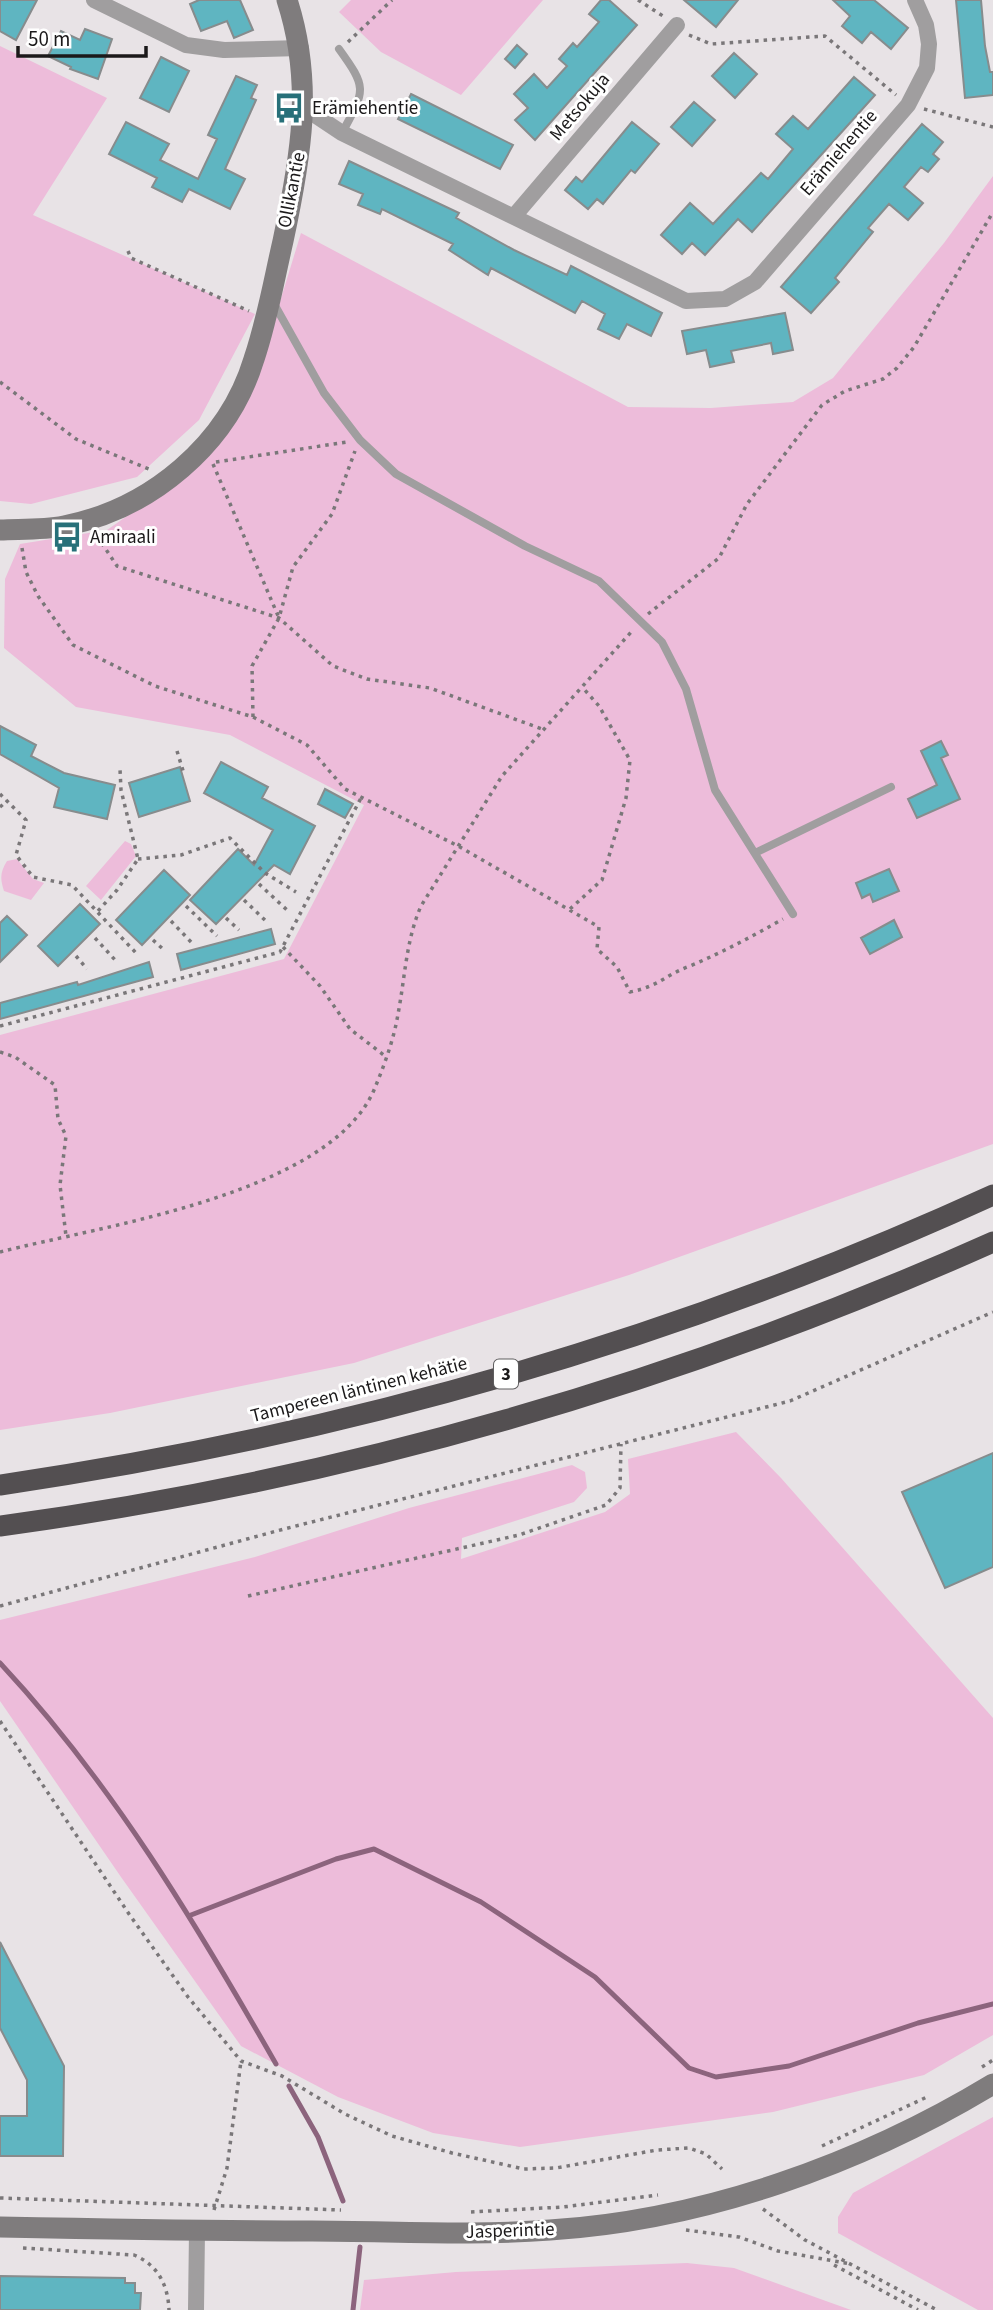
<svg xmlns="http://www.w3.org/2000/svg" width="993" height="2310" font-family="'Source Sans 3',sans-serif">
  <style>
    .green { fill: #edbcda }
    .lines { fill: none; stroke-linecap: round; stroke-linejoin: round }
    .stream { stroke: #8c647d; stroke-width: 5 }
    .building { fill: #5fb5c1; stroke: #878c8d; stroke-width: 2 }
    .path { stroke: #7a7779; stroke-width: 3.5; stroke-dasharray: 3.5 5; stroke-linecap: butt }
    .lane { stroke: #a09e9f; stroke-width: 8 }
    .street { stroke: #a09e9f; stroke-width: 16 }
    .secondary { stroke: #7f7c7d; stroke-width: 21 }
    .highway { stroke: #534f51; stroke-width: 21 }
    .labels { text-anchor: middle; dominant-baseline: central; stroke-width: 6; stroke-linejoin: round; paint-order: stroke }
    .shield { fill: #fff; stroke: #5f5e5f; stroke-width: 2 }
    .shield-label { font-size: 18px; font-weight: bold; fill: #1b191a }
    .street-label { font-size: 19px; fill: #1b191a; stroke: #fff }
    .poi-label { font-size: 19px; fill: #1b191a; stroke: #fff; text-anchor: start }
  </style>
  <rect width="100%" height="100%" fill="#e8e3e6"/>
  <path class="green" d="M 351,0 L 543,0 L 461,95 L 381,52 L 339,12 Z
    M 0,46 L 107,98 L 33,215 L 255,314 L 199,420 L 137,477 L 31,504 L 0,501 Z
    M 993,176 L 993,1144 L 629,1275 L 354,1363 L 110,1413 L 0,1430 L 0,1035 L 284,959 L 364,805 L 230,735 L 76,707 L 4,648 L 5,579 L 20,544 L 107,530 L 193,470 L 260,367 L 301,233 L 628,407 L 711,408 L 793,402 L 833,378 L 944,243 Z
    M 125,841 L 131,844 L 136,856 L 101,900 L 86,886 Z
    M 17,859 L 33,879 L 44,883 L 31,900 L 4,891 C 0,879 0,872 7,861 Z
    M 736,1432 L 781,1478 L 993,1718 L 993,2035 L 924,2075 L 773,2112 L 520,2147 L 433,2133 L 338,2097 L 241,2046 L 121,1877 L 0,1701 L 0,1620 L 255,1557 L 409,1508 L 572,1465 L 585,1472 L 587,1488 L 574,1502 L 462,1538 L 461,1559 L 605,1512 L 630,1494 L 628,1459 Z
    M 993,2117 L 993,2310 L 978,2310 L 838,2233 L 838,2217 L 853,2193 Z
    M 687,2263 L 734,2268 L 851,2310 L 360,2310 L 364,2280 L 456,2272 Z"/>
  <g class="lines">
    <path class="stream" d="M 0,1663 C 112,1783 195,1922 276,2064
      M 191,1915 L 336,1859 L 374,1849 L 481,1902 L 595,1977 L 689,2068 L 716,2077 L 789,2066 L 918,2023 L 993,2004
      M 289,2086 L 318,2137 L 343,2201
      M 353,2310 L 360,2247"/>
  </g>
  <path class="building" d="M 0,0 L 37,0 L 16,40 L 0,31 Z
    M 199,0 L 240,0 L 253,30 L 234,38 L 227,21 L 201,31 L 190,4 Z
    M 601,0 L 609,0 L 637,25 L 535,140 L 515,120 L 528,108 L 514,94 L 534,74 L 547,88 L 567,66 L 559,59 L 573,43 L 577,47 L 599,22 L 589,14 Z
    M 684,0 L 738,0 L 716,27 Z
    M 833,0 L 874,0 L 908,28 L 891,49 L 871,32 L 862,43 L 842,26 L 850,16 Z
    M 956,0 L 981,0 L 985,46 L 990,72 L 993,72 L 993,95 L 965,98 Z
    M 85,29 L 112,39 L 98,79 L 70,69 L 71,67 L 48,56 L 61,31 L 80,40 Z
    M 517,45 L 527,54 L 515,68 L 505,59 Z
    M 734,53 L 757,74 L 735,98 L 712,76 Z
    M 161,57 L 189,71 L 169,112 L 140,98 Z
    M 236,76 L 257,85 L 251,98 L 256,100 L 225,169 L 245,179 L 230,209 L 189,189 L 182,202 L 152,187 L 157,178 L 109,154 L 126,122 L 169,144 L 160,160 L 198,179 L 217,139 L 208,135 Z
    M 854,77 L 875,95 L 752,232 L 738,219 L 705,255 L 692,243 L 682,254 L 661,235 L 690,203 L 713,224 L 761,173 L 768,179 L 793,149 L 776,134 L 793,116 L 808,129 Z
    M 411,94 L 513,145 L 500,169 L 398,119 Z
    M 694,102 L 715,120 L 692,146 L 671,127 Z
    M 632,122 L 659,144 L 635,173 L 631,170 L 603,204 L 597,199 L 588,209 L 565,190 L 576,177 L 582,182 Z
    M 922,124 L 943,142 L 933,154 L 939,159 L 928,172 L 921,167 L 904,187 L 923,203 L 908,220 L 889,204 L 868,228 L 873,232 L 835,278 L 839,282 L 811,313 L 781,287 Z
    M 349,161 L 459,213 L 456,218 L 514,250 L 567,275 L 571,266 L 662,313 L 651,336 L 627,324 L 619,339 L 598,329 L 605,314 L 582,301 L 575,313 L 491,268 L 488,275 L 449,250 L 453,244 L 382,209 L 380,214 L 358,205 L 363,194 L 339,184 Z
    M 785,313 L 793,350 L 773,354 L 771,343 L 731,351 L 734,362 L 710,367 L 706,350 L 687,354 L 682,331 Z
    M 0,726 L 36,745 L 31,756 L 64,773 L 115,785 L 107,819 L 54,807 L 59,788 L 0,754 Z
    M 941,741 L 948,755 L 941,758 L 960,799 L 917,818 L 908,799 L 937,785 L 921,751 Z
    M 221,762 L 268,787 L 262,798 L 315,826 L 290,874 L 274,865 L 216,924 L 190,900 L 238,849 L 254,865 L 273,830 L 204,793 Z
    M 180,767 L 190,801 L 139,817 L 129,783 Z
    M 325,789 L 353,804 L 345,818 L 318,804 Z
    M 889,869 L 899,891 L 873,902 L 870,894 L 862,898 L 856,883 Z
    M 164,870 L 190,895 L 142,945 L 116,920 Z
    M 80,904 L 100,924 L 58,966 L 38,946 Z
    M 7,916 L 27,935 L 0,962 L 0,923 Z
    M 894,920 L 902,937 L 870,954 L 861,938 Z
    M 271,929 L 275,944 L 181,970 L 177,954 Z
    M 149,962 L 153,977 L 0,1019 L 0,1003 L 77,982 L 78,985 Z
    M 993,1453 L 993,1567 L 945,1588 L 902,1492 Z
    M 0,1942 L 64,2066 L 63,2156 L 0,2156 L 0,2116 L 27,2116 L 27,2080 L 0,2028 Z
    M 0,2276 L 125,2278 L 125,2283 L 135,2283 L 135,2293 L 141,2293 L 140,2310 L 0,2310 Z"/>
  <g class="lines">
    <path class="path" d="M 638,0 L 663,16
      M 689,35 L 711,44 L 825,36 L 896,95
      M 348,42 L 392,0
      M 924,109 L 993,127
      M 128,251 L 131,258 L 249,311
      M 0,382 L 76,439 L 151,470
      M 216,462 L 347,442
      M 213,464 L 279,618
      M 97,536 L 117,566 L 279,618 L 333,666 L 367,679 L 430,688 L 542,729
      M 22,548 L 26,572 L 38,596 L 73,645 L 155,686 L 253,717 L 307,745 L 345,789 L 460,847 L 599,927 L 597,949 L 617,967 L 630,992 C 660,986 665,975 690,966 C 723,952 751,937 783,919
      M 648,614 L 719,558 L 747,504 L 822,405 L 845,391 L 883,379 L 897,368 L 914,347 L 993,212
      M 253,717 L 252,666 L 279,618 L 293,567 L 332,514 L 355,451
      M 177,751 L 184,774
      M 0,794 L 26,820 L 16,855 L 33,877 L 72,885 L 137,954
      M 0,807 L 7,801
      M 138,859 L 181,855 L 230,838 L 265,873 L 296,892
      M 259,884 L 287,910
      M 244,900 L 268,923
      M 186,906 L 217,936
      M 570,909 L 602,880 L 626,798 L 630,760 L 599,706 L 583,688
      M 98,911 L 117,890 L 138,859 L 121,790 L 120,769
      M 226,918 L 239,930
      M 171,921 L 192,943
      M 95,938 L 116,961
      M 153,940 L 164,950
      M 283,947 L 320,986 L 350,1029 L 385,1056
      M 76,956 L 87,969
      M 0,1026 L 280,952 L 361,798
      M 0,1052 L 15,1057 L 55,1085 L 58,1119 L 66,1136 L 60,1185 L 66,1236
      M 0,1252 C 100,1226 328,1195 374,1090 C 384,1066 394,1039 398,1014 C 405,978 406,940 421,906 L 502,776 L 633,630
      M 248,1596 L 519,1535 L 606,1505 L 620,1488 L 621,1444
      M 0,1606 L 284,1529 L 790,1401 L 993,1312
      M 0,1721 L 129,1914 L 188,1997 L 241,2061 L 282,2076 L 345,2114 L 392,2136 L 452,2153 L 524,2169 L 556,2168 L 657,2150 L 689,2148 L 706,2154 L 722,2169
      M 982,2067 L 993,2060
      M 822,2146 L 929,2096
      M 0,2198 L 341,2210
      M 763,2209 L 805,2240 L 937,2310
      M 214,2210 L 227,2168 L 241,2061
      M 471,2212 L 563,2207 L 658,2195
      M 686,2230 L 739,2237 L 778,2251 L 851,2264
      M 23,2248 L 134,2255 C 158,2265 168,2285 169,2310
      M 834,2265 L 918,2310"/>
    <path class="lane" d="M 339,49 C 368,89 365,90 342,133
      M 273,302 L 324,393 L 360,440 L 396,474 L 525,546 L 599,581 L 662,642 L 686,689 L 715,790 L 793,914
      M 757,852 L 891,787"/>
    <path class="street" d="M 94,0 L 186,45 L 224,50 L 301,48
      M 303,107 L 342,133 L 686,301 L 725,299 L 755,282 L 908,105 L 927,68 L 929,44 L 926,25 L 915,0
      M 515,215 L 677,25
      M 196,2310 L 197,2231"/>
    <path class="secondary" d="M 0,530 C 21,529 43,530 64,526 C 150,509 228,445 254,359 C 267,321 274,280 283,241 C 301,157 314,83 287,0
      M 0,2227 C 104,2229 208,2231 312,2231 C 391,2231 471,2236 550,2230 C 704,2220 861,2164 993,2084"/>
    <path class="highway" d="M 0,1485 C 342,1435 678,1339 993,1195
      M 0,1526 C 342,1480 678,1383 993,1242"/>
  </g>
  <defs>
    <g id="bus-bare" transform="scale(2.415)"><path d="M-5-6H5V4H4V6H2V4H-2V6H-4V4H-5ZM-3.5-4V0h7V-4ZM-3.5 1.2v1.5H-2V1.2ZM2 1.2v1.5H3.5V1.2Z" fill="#277079" stroke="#fff" stroke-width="2.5" paint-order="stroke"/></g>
  </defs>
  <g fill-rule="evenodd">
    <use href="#bus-bare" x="289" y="108"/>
    <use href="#bus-bare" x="67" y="537"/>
  </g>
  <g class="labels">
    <rect class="shield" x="494" y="1359.5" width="24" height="29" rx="5"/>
    <g class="shield-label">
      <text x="506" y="1374">3</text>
    </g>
    <g class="street-label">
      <text transform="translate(580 107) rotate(-50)">Metsokuja</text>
      <text transform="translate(839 153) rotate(-49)">Erämiehentie</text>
      <text transform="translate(292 190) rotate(-79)">Ollikantie</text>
      <text transform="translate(359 1390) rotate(-14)">Tampereen läntinen kehätie</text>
      <text transform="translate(510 2231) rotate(-2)">Jasperintie</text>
    </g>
    <g class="poi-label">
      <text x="312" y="108">Erämiehentie</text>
      <text x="90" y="537">Amiraali</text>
    </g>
  </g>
  <path d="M18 46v10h128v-10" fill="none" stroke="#1b191a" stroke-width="3.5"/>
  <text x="28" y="46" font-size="21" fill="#1b191a" stroke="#ffffff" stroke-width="5" paint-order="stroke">50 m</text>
</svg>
